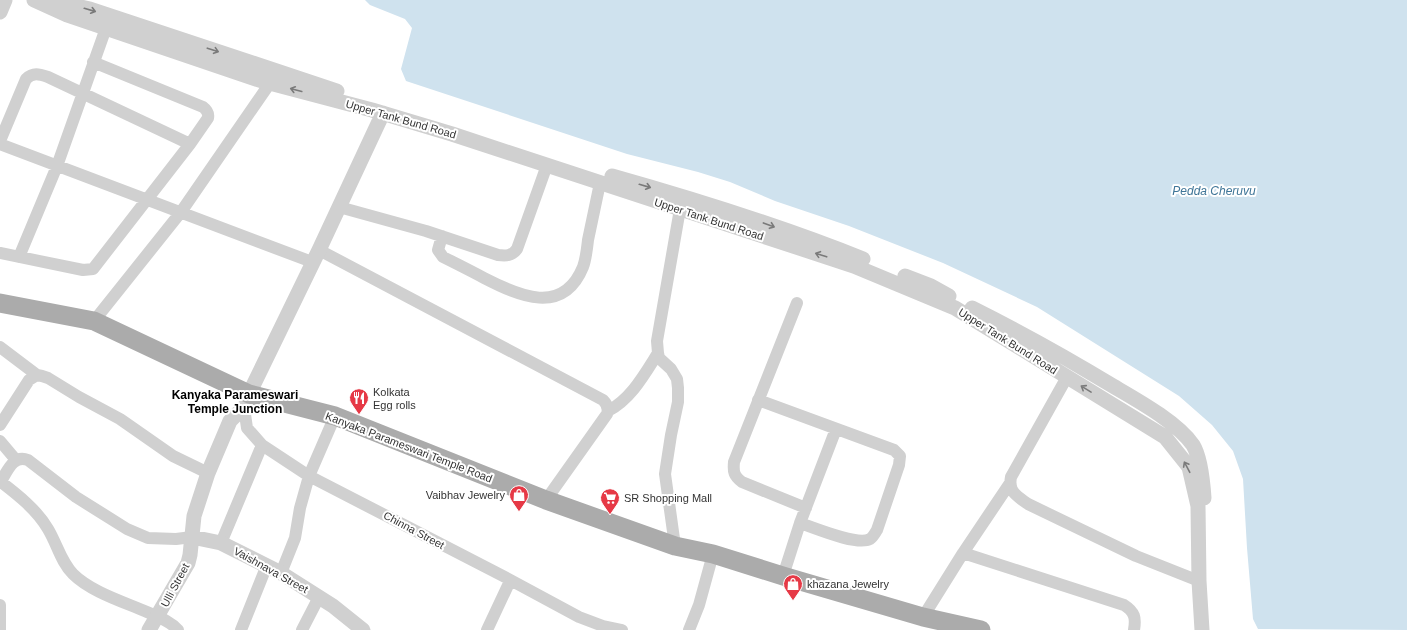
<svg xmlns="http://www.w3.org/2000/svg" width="1407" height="630" font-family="Helvetica,sans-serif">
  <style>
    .water { fill: #cfe2ee }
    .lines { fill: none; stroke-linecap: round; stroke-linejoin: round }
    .minor { stroke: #d0d0d0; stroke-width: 12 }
    .tertiary { stroke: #d0d0d0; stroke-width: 15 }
    .primary { stroke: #ababab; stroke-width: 19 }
    .oneway { stroke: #7a7a7a }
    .labels { text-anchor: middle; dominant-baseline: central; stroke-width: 4; stroke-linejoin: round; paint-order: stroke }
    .street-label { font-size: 11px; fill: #333; stroke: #fff }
    .poi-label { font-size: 11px; fill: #333; stroke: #fff; text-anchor: start }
    .water-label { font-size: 12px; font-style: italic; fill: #3f7597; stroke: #fff }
    .neighbourhood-label { font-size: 12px; font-weight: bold; fill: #000; stroke: #fff }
  </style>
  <rect width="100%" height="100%" fill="#fff"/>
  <path class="water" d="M 365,0 L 1407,0 L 1407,630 L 1258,629 L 1253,619 L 1247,548 L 1243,479 L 1233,451 L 1212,425 L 1179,396 L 1037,307 L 943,263 L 849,226 L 775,201 L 730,182 L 698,172 L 627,154 L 406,81 L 401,69 L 412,28 L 405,19 L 370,5 Z"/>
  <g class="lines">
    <path class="minor" d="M 0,141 L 26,79 C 33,72 39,74 48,77 L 190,144
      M 0,144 L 312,262
      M 339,207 L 426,231 L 498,255 C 506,256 512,256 517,249 L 547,165
      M 442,236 L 438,250 L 443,257 C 457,264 471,271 484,278 C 519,296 563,316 583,267 C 586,259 587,249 588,240 C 592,221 596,202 600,183
      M 319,250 L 603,400 C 607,404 609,408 607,414 L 546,500
      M 0,253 L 83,270 L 93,269 L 190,144 L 208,118 C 209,113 207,110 203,107 L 93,62
      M 19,257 L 57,166 L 106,28
      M 797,303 L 734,462 C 733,472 734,476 742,482 L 806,508
      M 94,321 L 181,212 L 270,83
      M 0,347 L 37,375
      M 1067,377 L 1011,477 C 1008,492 1017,496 1028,504 L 1136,556 L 1199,581
      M 758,400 L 894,450 L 900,456 L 899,465 L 877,530 C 875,533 873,537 870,539 C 857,546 815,528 800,523
      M 246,401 L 244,407 L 247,428 L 262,445 L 309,476 L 503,576 L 579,617 L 603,626 L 622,630
      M 608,411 C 631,399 644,375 658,353
      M 0,425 L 29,380 L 37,375 L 42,376 L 48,378 L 79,397 L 120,419 L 173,456 L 208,473
      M 0,441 L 16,460
      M 1,482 C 18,495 37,510 48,529 C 57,544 61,562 73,574 C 91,592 124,602 147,612 C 158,617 170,621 178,630
      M 0,483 C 7,472 13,454 28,460 L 76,497 L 127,529 L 148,538 L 176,539 L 192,537
      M 221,543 L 262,445
      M 675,546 L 665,474 L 671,435 L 678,402 L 678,388 L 677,379 L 671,369 L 659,358 L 658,353 L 657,341 L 680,209
      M 963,553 L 1124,605 C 1135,612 1136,618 1134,630
      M 281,573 L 295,538 L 300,508 L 309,476 L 335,416
      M 783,576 L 800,523 L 836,429
      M 0,605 L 0,630
      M 923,617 L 963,553 L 1010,483
      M 241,630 L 267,565
      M 302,630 L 319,597
      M 487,630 L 510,581
      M 689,630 L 699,605 L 713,554"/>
    <path class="tertiary" d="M 34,0 L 67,15 L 262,81 L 372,110 L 452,134 L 854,266 L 955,308 L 1165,437 L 1189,467 L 1198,506 L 1199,581 L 1202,630
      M 53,1 L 90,9 L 337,91
      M 0,12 L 5,0
      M 612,176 C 697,200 781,226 863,259
      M 905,276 L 931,286 L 949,296
      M 972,308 C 1020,332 1067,358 1113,386 C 1137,400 1177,422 1193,445 C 1201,458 1203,483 1204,498
      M 249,394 L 319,250 L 383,113
      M 192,537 L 221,543 L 281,573 L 333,606 L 363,630
      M 149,630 L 188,563 L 190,555 L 194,516 L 208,473 L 230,421 L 244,407"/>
    <path class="primary" d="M 0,303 L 94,321 L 249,394 L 335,416 L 546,500 L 675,546 L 713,554 L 783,576 L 923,617 L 981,630"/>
  </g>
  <defs><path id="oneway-shaft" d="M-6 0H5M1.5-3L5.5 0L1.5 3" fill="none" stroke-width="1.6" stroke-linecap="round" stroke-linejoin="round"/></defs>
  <g class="oneway">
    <use href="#oneway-shaft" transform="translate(90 10) rotate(16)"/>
    <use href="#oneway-shaft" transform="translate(213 50) rotate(18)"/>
    <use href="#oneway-shaft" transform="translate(296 90) rotate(-165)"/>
    <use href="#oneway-shaft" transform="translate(645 186) rotate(16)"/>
    <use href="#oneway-shaft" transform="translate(769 225) rotate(20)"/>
    <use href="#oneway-shaft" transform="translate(821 255) rotate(-162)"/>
    <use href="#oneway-shaft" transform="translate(1086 389) rotate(-148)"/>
    <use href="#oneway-shaft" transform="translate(1187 467) rotate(-118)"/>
  </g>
  <defs>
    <g id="restaurant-pin" transform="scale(1)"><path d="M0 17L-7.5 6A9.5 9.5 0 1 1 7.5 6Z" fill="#e63946" stroke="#fff"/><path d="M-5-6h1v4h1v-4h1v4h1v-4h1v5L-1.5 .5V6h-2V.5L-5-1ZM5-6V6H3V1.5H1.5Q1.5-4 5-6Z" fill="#fff"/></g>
    <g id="shop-pin" transform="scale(1)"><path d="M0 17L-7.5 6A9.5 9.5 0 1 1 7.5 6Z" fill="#e63946" stroke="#fff"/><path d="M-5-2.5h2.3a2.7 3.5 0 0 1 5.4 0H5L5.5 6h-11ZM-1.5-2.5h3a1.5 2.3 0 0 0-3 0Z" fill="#fff"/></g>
    <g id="supermarket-pin" transform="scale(1)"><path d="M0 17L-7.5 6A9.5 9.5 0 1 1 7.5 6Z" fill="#e63946" stroke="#fff"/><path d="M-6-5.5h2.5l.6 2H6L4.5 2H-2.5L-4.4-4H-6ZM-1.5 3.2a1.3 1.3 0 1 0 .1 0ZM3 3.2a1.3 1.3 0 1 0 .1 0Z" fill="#fff"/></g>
  </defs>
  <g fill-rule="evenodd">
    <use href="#restaurant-pin" x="359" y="398"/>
    <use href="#shop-pin" x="519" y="495"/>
    <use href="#supermarket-pin" x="610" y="498"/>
    <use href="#shop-pin" x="793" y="584"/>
  </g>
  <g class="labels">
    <g class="street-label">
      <text transform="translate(401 119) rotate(16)">Upper Tank Bund Road</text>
      <text transform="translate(709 219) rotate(18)">Upper Tank Bund Road</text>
      <text transform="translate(1008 341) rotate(32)">Upper Tank Bund Road</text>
      <text transform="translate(409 447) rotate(21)">Kanyaka Parameswari Temple Road</text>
      <text transform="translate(414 530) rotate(28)">Chinna Street</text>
      <text transform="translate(271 570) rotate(29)">Vaishnava Street</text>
      <text transform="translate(175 585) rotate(-62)">Ulli Street</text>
    </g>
    <g class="poi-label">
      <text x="373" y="392">Kolkata<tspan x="373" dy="13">Egg rolls</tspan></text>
      <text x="505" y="495" text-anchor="end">Vaibhav Jewelry</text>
      <text x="624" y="498">SR Shopping Mall</text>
      <text x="807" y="584">khazana Jewelry</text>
    </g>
    <g class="water-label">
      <text x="1214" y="191">Pedda Cheruvu</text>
    </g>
    <g class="neighbourhood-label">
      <text x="235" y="395">Kanyaka Parameswari<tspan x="235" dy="14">Temple Junction</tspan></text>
    </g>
  </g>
</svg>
